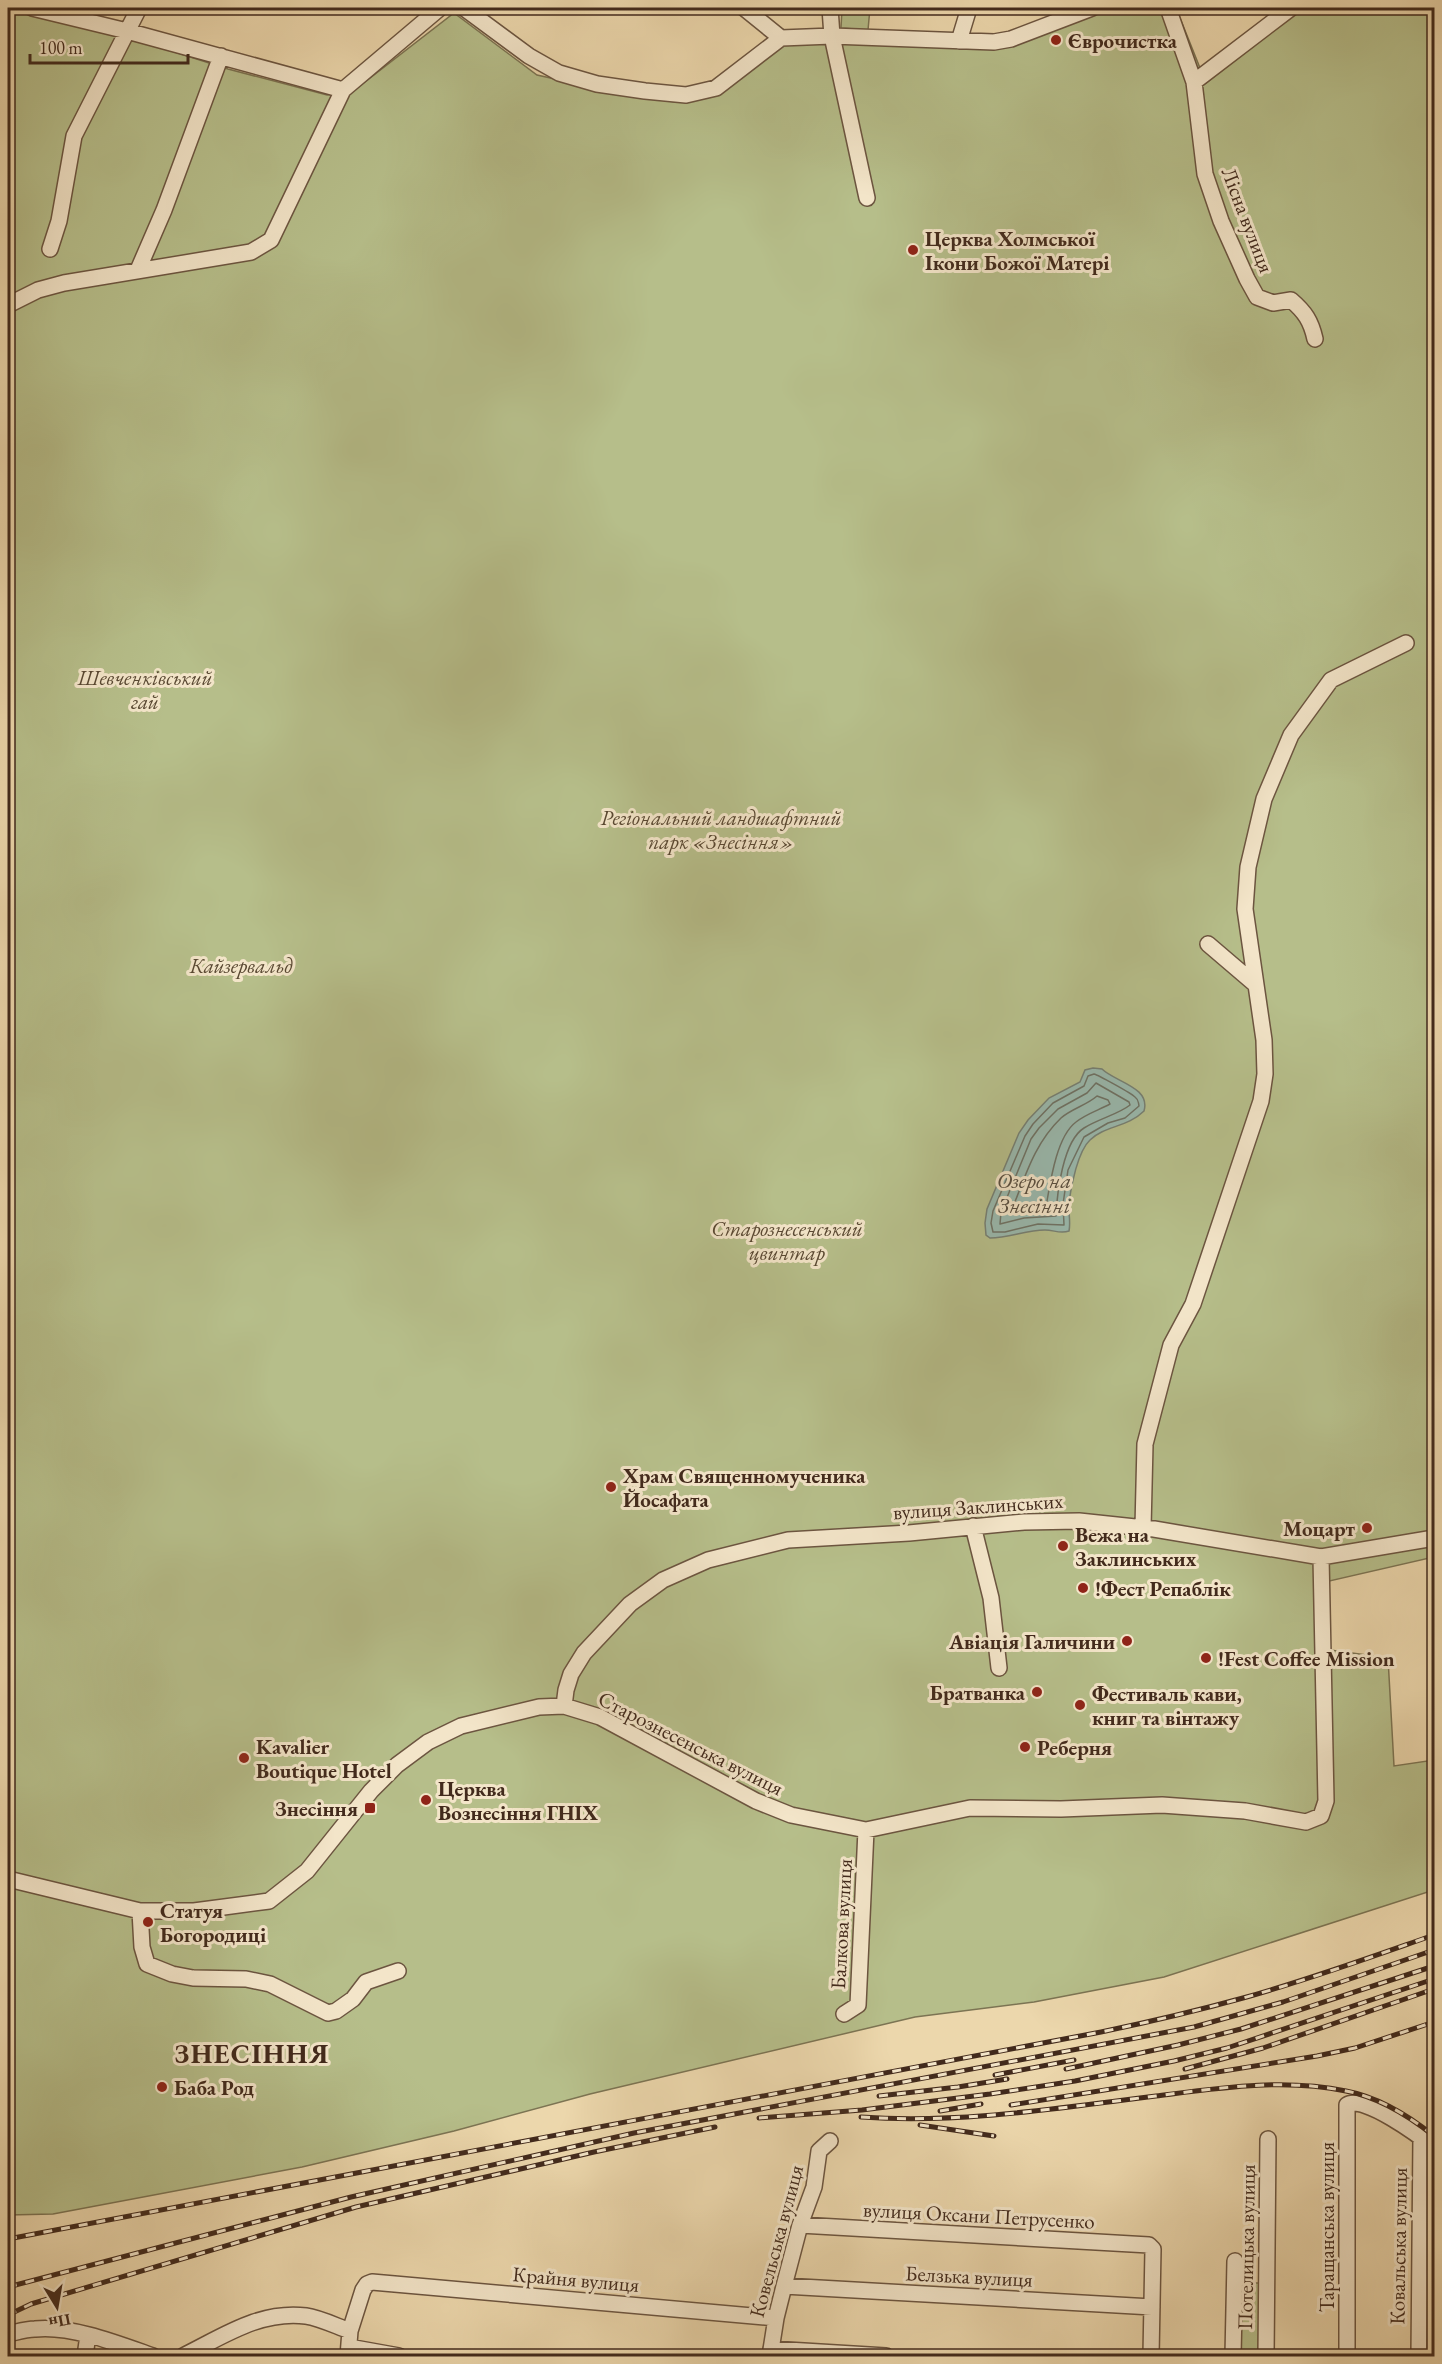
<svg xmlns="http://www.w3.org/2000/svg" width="1442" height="2364" font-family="'EB Garamond',serif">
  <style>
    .green { fill: #b6be8a; stroke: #7c7453; stroke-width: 1.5 }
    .water { fill: #99b9ae; stroke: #768074; stroke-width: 1.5 }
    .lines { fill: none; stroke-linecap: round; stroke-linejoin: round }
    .shore { stroke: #6e7265; stroke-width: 1.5 }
    .minor-casing { stroke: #6c5540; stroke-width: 18 }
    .minor { stroke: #f3e5c9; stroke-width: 15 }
    .rail-casing { stroke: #422a1c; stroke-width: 5 }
    .rail { stroke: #f3e5c9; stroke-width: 3; stroke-dasharray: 9; stroke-linecap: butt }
    .poi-dot { fill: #8f2418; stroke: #f3e5c9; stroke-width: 2 }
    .labels { text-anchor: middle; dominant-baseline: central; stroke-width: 6; stroke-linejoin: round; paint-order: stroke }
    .poi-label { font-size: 21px; font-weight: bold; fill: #422a1c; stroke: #f3e5c9; text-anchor: start }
    .street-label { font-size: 21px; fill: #422a1c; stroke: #f3e5c9 }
    .park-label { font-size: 21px; font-style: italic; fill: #594832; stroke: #f3e5c9 }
    .water-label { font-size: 22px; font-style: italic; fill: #584e40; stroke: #f3e5c9 }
    .district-label { font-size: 27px; font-weight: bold; letter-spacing: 1.5px; fill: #422a1c; stroke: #f3e5c9 }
  </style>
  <rect width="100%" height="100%" fill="#ecd7ac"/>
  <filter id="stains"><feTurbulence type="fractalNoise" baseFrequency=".00333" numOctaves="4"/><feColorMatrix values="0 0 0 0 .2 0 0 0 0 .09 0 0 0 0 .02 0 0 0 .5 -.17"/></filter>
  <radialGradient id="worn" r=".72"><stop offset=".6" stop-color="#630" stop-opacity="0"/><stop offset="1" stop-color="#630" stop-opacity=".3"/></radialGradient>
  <path class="green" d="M 8,8 L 137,40 L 228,69 L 327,95 L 357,88 L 454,13 L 537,75 L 627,95 L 675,102 L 711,96 L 787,43 L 845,41 L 997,46 L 1084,8 L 1176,8 L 1206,83 L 1302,8 L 1434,8 L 1434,1557 L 1329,1581 L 1330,1650 L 1388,1658 L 1394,1766 L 1434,1760 L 1434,1890 L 1164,1977 L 1034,2002 L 915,2017 L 590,2094 L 454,2131 L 302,2167 L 53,2214 L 8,2215 Z
    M 842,8 L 870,8 L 868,30 L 841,28 Z
    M 1237,2283 L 1264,2283 L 1264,2356 L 1236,2356 Z"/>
  <path class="water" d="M 1093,1068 L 1102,1069 C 1115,1082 1151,1087 1144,1111 C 1128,1127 1104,1126 1090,1140 C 1078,1151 1071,1186 1069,1202 C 1068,1212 1071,1221 1069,1231 C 1060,1234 1054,1230 1045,1230 C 1026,1230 1009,1238 990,1238 L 986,1235 L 985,1223 L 987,1209 L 1019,1133 L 1028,1120 L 1049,1098 L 1080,1082 L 1085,1070 Z"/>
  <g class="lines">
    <path class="shore" d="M 1094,1074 C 1098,1075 1131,1093 1135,1097 C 1139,1100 1138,1101 1139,1106 L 1125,1118 L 1108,1123 L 1084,1137 L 1068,1170 L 1063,1204 L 1064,1225 L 1038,1224 L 1005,1232 L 993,1232 L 991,1223 L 993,1211 L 1025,1136 L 1033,1124 L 1053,1103 L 1084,1086 L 1088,1076 Z
      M 1096,1083 L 1129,1102 L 1130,1105 C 1119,1114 1098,1119 1084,1128 C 1063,1141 1057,1193 1056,1216 L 1024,1218 L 1000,1224 L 1001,1212 L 1031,1139 L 1039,1128 L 1058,1109 L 1087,1093 Z
      M 1097,1096 L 1108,1100 L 1110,1104 C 1099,1110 1086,1114 1076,1122 C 1056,1137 1050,1184 1046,1207 L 1014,1211 L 1013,1207 C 1026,1174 1035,1143 1061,1118 C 1071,1109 1087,1105 1097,1096 Z"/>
    <g class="minor-casing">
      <path id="minor" d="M 32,8 L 127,31 L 343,90
        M 464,8 L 529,56 L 559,73 L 597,84 L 645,91 L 686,95 L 716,88 L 781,38
        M 744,8 L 781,38 L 832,36 L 994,42 L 1011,39 L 1092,8
        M 830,8 L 832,36 L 867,198
        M 1168,8 L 1194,82 L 1205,174 L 1221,221 L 1247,279 L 1257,297 L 1273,303 L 1291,300 C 1305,312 1311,321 1315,339
        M 959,41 L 969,8
        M 1194,82 L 1291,8
        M 50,249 L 59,221 L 74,136 L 139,8
        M 138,270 L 164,210 L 221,56
        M 8,305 L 38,290 L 64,283 L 251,252 L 271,240 L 343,90 L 440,8
        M 1208,944 L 1256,985
        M 973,1526 L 991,1598 L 999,1668
        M 1143,1528 L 1145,1444 L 1171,1345 L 1193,1304 L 1261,1101 L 1265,1074 L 1264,1040 L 1245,909 L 1248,867 L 1264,799 L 1291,735 L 1331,680 L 1406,643
        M 564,1706 L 566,1690 L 571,1674 L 584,1653 L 630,1604 L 663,1580 L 708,1560 L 788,1540 L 909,1533 L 1024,1522 L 1079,1521 L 1154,1529 L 1321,1557 L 1434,1538
        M 8,1879 L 140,1911 L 194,1911 L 269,1901 L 307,1871 L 371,1791 L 397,1765 L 428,1742 L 461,1726 L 539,1707 L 564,1706 L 600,1717 L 756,1801 L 791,1815 L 866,1830 L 970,1808 L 1061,1809 L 1162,1805 L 1245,1811 L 1306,1822 L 1321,1816 L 1326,1801 L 1321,1557
        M 140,1911 L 142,1947 L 147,1964 L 172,1974 L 193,1978 L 246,1979 L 270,1984 L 328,2013 L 336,2011 L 353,1999 L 366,1982 L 398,1971
        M 844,2014 L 858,2005 L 866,1830
        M 800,2225 L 1149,2245 L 1153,2249 L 1151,2356
        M 784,2286 L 1152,2307
        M 8,2334 C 17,2332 26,2329 35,2329 C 71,2325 119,2344 153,2356
        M 349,2347 L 399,2356
        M 771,2349 L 886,2356
        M 85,2356 L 88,2335
        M 183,2356 C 222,2337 260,2310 306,2316 C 320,2318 336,2326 350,2331
        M 348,2356 L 350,2331 L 363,2290 L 367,2284 L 372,2282 L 776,2318
        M 770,2356 L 776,2318 L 784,2286 L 800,2225 L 814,2187 L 819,2151 L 830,2141
        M 1233,2356 L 1235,2261
        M 1266,2356 L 1268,2139
        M 1347,2356 L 1347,2105 C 1363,2094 1420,2136 1434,2148
        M 1419,2356 L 1421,2136"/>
    </g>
    <use href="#minor" class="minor"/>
    <g class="rail-casing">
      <path id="rail" d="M 1066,2069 L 1178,2045 L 1241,2029 L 1434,1966
        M 1185,2069 L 1263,2048 L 1434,1989
        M 995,2075 L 1074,2060
        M 879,2096 L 958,2087 L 1007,2079
        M 1011,2105 L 1317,2056 L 1355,2048 L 1434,2022
        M 940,2111 L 981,2104
        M 861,2117 C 960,2124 1058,2108 1156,2096 C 1219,2088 1283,2078 1346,2091 C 1378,2097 1409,2116 1434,2136
        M 759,2118 L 862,2110 L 990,2094 L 1075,2081 L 1174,2061 L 1227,2048 L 1434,1979
        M 920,2125 L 994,2136
        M 8,2239 L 1101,2032 C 1149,2022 1196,2011 1243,1998 C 1308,1980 1371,1957 1434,1935
        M 8,2287 L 351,2197 L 634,2133 L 1194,2027 L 1283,2002 L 1434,1950
        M 8,2315 L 31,2304 L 356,2207 L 594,2152 L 715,2127"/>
    </g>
    <use href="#rail" class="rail"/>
  </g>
  <g class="poi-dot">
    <circle cx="1056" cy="40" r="6"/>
    <circle cx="913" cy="250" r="6"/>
    <circle cx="611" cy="1487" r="6"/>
    <circle cx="1367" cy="1528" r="6"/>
    <circle cx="1063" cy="1546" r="6"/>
    <circle cx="1083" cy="1588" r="6"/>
    <circle cx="1127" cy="1641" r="6"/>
    <circle cx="1206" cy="1658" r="6"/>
    <circle cx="1037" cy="1692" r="6"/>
    <circle cx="1080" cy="1705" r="6"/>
    <circle cx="1025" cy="1747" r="6"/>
    <circle cx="244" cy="1758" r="6"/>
    <circle cx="426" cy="1800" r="6"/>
    <rect x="364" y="1802" width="12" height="12" rx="3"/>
    <circle cx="148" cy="1922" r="6"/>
    <circle cx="162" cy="2087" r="6"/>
  </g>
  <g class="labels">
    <g class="poi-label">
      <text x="1068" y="40">Єврочистка</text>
      <text x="925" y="238">Церква Холмської<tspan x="925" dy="24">Ікони Божої Матері</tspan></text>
      <text x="623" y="1475">Храм Священномученика<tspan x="623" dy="24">Йосафата</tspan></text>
      <text x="1355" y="1528" text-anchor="end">Моцарт</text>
      <text x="1075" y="1534">Вежа на<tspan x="1075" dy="24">Заклинських</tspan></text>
      <text x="1095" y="1588">!Фест Репаблік</text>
      <text x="1115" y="1641" text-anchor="end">Авіація Галичини</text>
      <text x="1218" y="1658">!Fest Coffee Mission</text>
      <text x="1025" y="1692" text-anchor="end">Братванка</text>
      <text x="1092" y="1693">Фестиваль кави,<tspan x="1092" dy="24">книг та вінтажу</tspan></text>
      <text x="256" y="1746">Kavalier<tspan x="256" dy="24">Boutique Hotel</tspan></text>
      <text x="1037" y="1747">Реберня</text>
      <text x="438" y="1788">Церква<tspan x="438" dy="24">Вознесіння ГНІХ</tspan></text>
      <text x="358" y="1808" text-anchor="end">Знесіння</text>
      <text x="160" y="1910">Статуя<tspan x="160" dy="24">Богородиці</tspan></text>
      <text x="174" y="2087">Баба Род</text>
    </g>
    <g class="street-label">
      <text transform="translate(1248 220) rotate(69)">Лісна вулиця</text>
      <text transform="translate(978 1506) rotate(-4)">вулиця Заклинських</text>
      <text transform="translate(691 1743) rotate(27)">Старознесенська вулиця</text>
      <text transform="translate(841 1924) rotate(-87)">Балкова вулиця</text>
      <text transform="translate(979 2215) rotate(3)">вулиця Оксани Петрусенко</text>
      <text transform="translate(1326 2227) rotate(-90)">Таращанська вулиця</text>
      <text transform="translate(776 2241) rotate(-75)">Ковельська вулиця</text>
      <text transform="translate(1398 2246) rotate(-89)">Ковальська вулиця</text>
      <text transform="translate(1246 2247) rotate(-89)">Потелицька вулиця</text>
      <text transform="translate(969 2276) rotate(3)">Белзька вулиця</text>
      <text transform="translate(576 2279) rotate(5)">Крайня вулиця</text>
    </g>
    <g class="park-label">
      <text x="145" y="677">Шевченківський<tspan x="145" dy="24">гай</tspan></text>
      <text x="721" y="817">Регіональний ландшафтний<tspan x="721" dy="24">парк «Знесіння»</tspan></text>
      <text x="241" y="965">Кайзервальд</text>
      <text x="787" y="1228">Старознесенський<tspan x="787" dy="24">цвинтар</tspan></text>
    </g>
    <g class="water-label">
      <text x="1034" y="1180">Озеро на<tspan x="1034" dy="25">Знесінні</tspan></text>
    </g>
    <g class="district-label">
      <text x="252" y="2053">ЗНЕСІННЯ</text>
    </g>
  </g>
  <rect width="1442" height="2364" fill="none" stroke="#ecd7ac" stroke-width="30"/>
  <rect x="9" y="9" width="1424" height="2346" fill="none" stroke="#422a1c" stroke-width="3"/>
  <rect x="15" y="15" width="1412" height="2334" fill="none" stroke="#422a1c" stroke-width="1.5"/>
  <g transform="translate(57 2307) rotate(169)" stroke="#f3e5c9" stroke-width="4.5" paint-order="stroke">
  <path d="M0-4.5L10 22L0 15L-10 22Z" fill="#422a1c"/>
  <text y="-9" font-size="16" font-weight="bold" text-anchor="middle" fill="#422a1c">Пн</text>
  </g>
  <path d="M30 54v9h158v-9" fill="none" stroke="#422a1c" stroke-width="3"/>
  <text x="39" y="54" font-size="18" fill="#422a1c" stroke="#f3e5c9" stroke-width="4.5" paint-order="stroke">100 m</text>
  <rect width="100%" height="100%" filter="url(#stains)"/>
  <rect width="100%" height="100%" fill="url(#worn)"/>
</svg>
